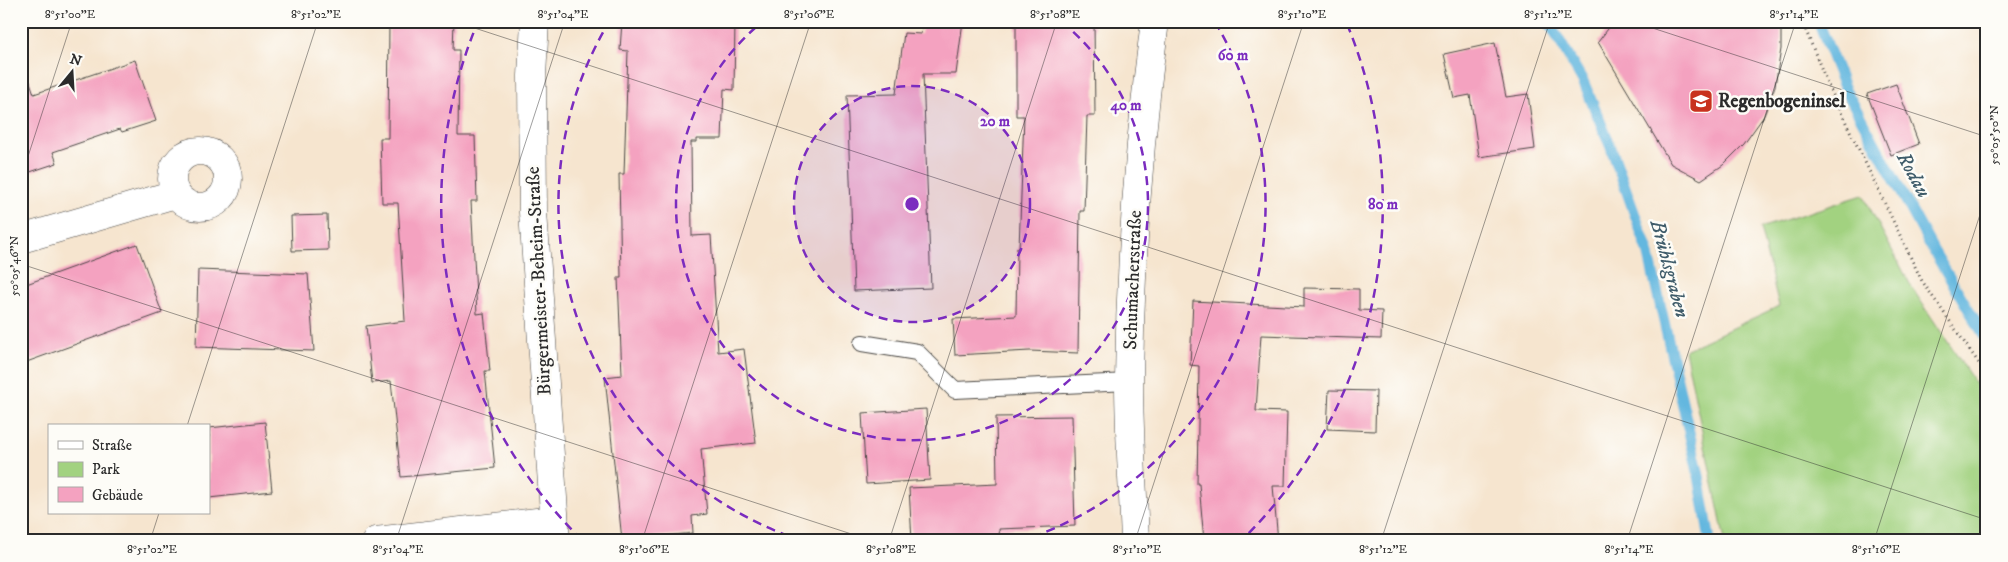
<svg xmlns="http://www.w3.org/2000/svg" width="2008" height="562" font-family="'IM FELL DW Pica',serif">
  <style>
    .green { fill: #a2d280; stroke: #667e56 }
    .lines { fill: none; stroke-linecap: round; stroke-linejoin: round }
    .stream { stroke: #63b7df; stroke-width: 11 }
    .building { fill: #f4a2c0 }
    .lane-casing { stroke: #494744; stroke-width: 18 }
    .street-casing { stroke: #494744; stroke-width: 29 }
    .path { stroke: #494744; stroke-width: 3; stroke-dasharray: 1 4; stroke-linecap: butt }
    .lane { stroke: #fff; stroke-width: 16 }
    .street { stroke: #fff; stroke-width: 28 }
    .ticks { fill: none; stroke: #2b2b2b; stroke-width: 1; stroke-opacity: 0.45 }
    .ring { fill: none; stroke: #7b2cbf; stroke-width: 2.5; stroke-dasharray: 9 6 }
    .labels { text-anchor: middle; dominant-baseline: central; stroke-width: 5; stroke-linejoin: round; paint-order: stroke }
    .poi-label { font-size: 19px; font-weight: bold; fill: #2b2b2b; stroke: #fdfcf7; text-anchor: start }
    .street-label { font-size: 19px; fill: #2b2b2b; stroke: #fdfcf7 }
    .water-label { font-size: 20px; font-style: italic; fill: #3f5c6a; stroke: #fdfcf7 }
    .centre { fill: #7b2cbf; stroke: #fdfcf7; stroke-width: 2.5 }
    .ring-label { font-size: 15px; text-anchor: middle; font-weight: bold; fill: #7b2cbf; stroke: #fdfcf7; stroke-width: 5; stroke-linejoin: round; paint-order: stroke }
    .neatline { fill: none; stroke: #2b2b2b; stroke-width: 2 }
    .ticks-label { font-size: 12px; text-anchor: middle; fill: #2b2b2b }
  </style>
  <rect width="100%" height="100%" fill="#fdfcf7"/>
  <filter id="ink" filterUnits="userSpaceOnUse"><feTurbulence type="fractalNoise" baseFrequency=".02" numOctaves="2"/><feDisplacementMap in="SourceGraphic" scale="10" xChannelSelector="R" yChannelSelector="G"/><feConvolveMatrix kernelMatrix="1 2 1 2 8 2 1 2 1" color-interpolation-filters="sRGB"/></filter>
  <filter id="wash" filterUnits="userSpaceOnUse"><feTurbulence type="fractalNoise" baseFrequency=".0096" numOctaves="4" result="noise"/><feDisplacementMap in="SourceGraphic" scale="20" xChannelSelector="R" yChannelSelector="G"/><feGaussianBlur stdDeviation="1.12" result="paint"/><feColorMatrix in="noise" values="0 0 0 0 0 0 0 0 0 0 0 0 0 0 0 0 0 1.4 0 .05"/><feComposite in="paint" operator="in"/></filter>
  <g filter="url(#wash)">
    <rect width="100%" height="100%" fill="#f6e5cf"/>
    <path class="green" d="M 1863,195 L 1912,288 L 1987,401 L 1987,541 L 1725,541 L 1685,350 L 1779,306 L 1760,228 Z"/>
    <g class="lines">
      <path class="stream" d="M 1548,21 L 1583,81 L 1610,145 L 1648,251 L 1699,476 L 1710,541
        M 1818,21 L 1844,87 L 1933,250 L 1987,340"/>
    </g>
    <g id="blocks">
      <path class="building" d="M 389,21 L 454,21 L 453,50 L 459,50 L 458,136 L 475,136 L 477,201 L 471,201 L 477,314 L 484,313 L 490,371 L 485,371 L 495,468 L 401,477 L 391,381 L 372,383 L 366,326 L 405,321 L 398,203 L 382,203 L 380,138 L 388,138 Z
        M 622,21 L 735,21 L 734,90 L 724,89 L 722,139 L 696,139 L 696,142 L 691,142 L 692,236 L 711,235 L 718,352 L 744,349 L 756,443 L 701,449 L 707,514 L 692,516 L 693,533 L 622,540 L 605,377 L 622,375 L 618,278 L 621,278 L 619,174 L 624,174 L 628,51 L 620,50 Z
        M 923,21 L 963,21 L 956,74 L 923,74 L 931,288 L 854,291 L 847,95 L 896,94 L 904,33 L 921,34 Z
        M 1016,21 L 1094,21 L 1095,116 L 1087,116 L 1084,211 L 1080,211 L 1078,353 L 1030,351 L 955,355 L 953,319 L 1016,316 L 1017,248 L 1019,248 L 1024,116 L 1016,116 Z
        M 1614,21 L 1781,21 L 1781,49 L 1775,86 L 1764,116 L 1744,144 L 1723,165 L 1701,180 L 1671,164 L 1598,42 Z
        M 1495,43 L 1506,97 L 1528,94 L 1535,149 L 1479,157 L 1470,95 L 1454,98 L 1444,54 Z
        M 135,60 L 156,121 L 122,132 L 120,129 L 53,152 L 57,163 L 21,175 L 21,74 L 27,73 L 34,94 Z
        M 1896,84 L 1919,144 L 1891,155 L 1867,94 Z
        M 327,215 L 328,250 L 292,251 L 291,216 Z
        M 137,244 L 162,313 L 21,364 L 21,286 Z
        M 198,270 L 308,274 L 314,351 L 196,347 Z
        M 1304,288 L 1359,289 L 1359,310 L 1382,311 L 1381,339 L 1261,335 L 1256,411 L 1287,412 L 1285,486 L 1273,486 L 1278,541 L 1204,541 L 1199,484 L 1197,484 L 1199,366 L 1190,365 L 1193,301 L 1304,307 Z
        M 1329,390 L 1376,391 L 1375,431 L 1327,429 Z
        M 926,409 L 930,480 L 866,484 L 862,413 Z
        M 1072,416 L 1075,526 L 999,529 L 1000,541 L 912,541 L 909,488 L 997,484 L 996,417 Z
        M 265,422 L 272,491 L 209,498 L 209,428 Z"/>
    </g>
  </g>
  <g filter="url(#ink)">
    <use href="#blocks" fill-opacity="0" stroke="#494744" stroke-width="1"/>
    <g class="lines">
      <g class="lane-casing">
        <path id="lane" d="M 862,343 L 917,352 L 955,390 L 1129,382"/>
      </g>
      <g class="street-casing">
        <path id="street" d="M 535,21 L 532,76 L 533,212 L 556,541
          M172 179a28 28 0 1 1 56 0a28 28 0 1 1-56 0Z
          M 21,239 L 175,194
          M 376,541 L 554,520
          M 1135,541 C 1133,488 1129,434 1129,381 C 1130,261 1139,140 1155,21"/>
      </g>
      <path class="path" d="M 1802,21 L 1828,85 L 1922,281 L 1987,375"/>
      <use href="#lane" class="lane"/>
      <use href="#street" class="street"/>
    </g>
  </g>
  <path class="ticks" d="M 453,21 L 1987,520M 1631,21 L 1987,137M 21,178 L 72,21M 21,264 L 873,541M 187,426 L 318,21M 150,541 L 159,513M 396,541 L 565,21M 642,541 L 811,21M 889,541 L 1057,21M 1135,541 L 1304,21M 1381,541 L 1550,21M 1627,541 L 1796,21M 1874,541 L 1987,193"/>
  <circle cx="912" cy="204" r="118" fill="#7b2cbf" fill-opacity=".12"/>
  <g class="ring">
    <circle cx="912" cy="204" r="118"/>
    <path d="M1062 22A236 236 0 1 1 762 22"/>
    <path d="M803 541A354 354 0 0 1 609 22M1215 22A354 354 0 0 1 1021 541"/>
    <path d="M582 540A471 471 0 0 1 477 24M1347 24A471 471 0 0 1 1242 540"/>
  </g>
  <defs>
    <g id="school-square" transform="scale(1.25)"><rect x="-9" y="-9" width="18" height="18" rx="4" fill="#c8321e" stroke="#fdfcf7"/><path d="M0-5L7-2L0 1L-7-2ZM-4 1L0 2.5L4 1V4Q0 6-4 4Z" fill="#fff"/></g>
  </defs>
  <g fill-rule="evenodd">
    <use href="#school-square" x="1701" y="101"/>
  </g>
  <g class="labels">
    <g class="poi-label">
      <text x="1718" y="101">Regenbogeninsel</text>
    </g>
    <g class="street-label">
      <text transform="translate(1133 280) rotate(-88)">Schumacherstraße</text>
      <text transform="translate(539 281) rotate(-93)">Bürgermeister-Beheim-Straße</text>
    </g>
    <g class="water-label">
      <text transform="translate(1913 175) rotate(61)">Rodau</text>
      <text transform="translate(1669 269) rotate(75)">Brühlsgraben</text>
    </g>
  </g>
  <circle cx="912" cy="204" r="8" class="centre"/>
  <g class="ring-label">
    <text x="1233" y="60">60 m</text>
    <text x="1126" y="110">40 m</text>
    <text x="995" y="126">20 m</text>
    <text x="1383" y="209">80 m</text>
  </g>
  <rect width="2008" height="562" fill="none" stroke="#fdfcf7" stroke-width="55"/>
  <rect x="48" y="424" width="162" height="90" fill="#fdfcf7" stroke="#a9a8a5"/>
  <rect x="58" y="441" width="25" height="8" fill="#ffffff" stroke="#a9a8a5"/>
  <text x="92" y="450" font-size="15" fill="#2b2b2b">Straße</text>
  <rect x="58" y="462" width="25" height="15" fill="#a2d280" stroke="#a9a8a5"/>
  <text x="92" y="474" font-size="15" fill="#2b2b2b">Park</text>
  <rect x="58" y="487" width="25" height="15" fill="#f4a2c0" stroke="#a9a8a5"/>
  <text x="92" y="500" font-size="15" fill="#2b2b2b">Gebäude</text>
  <g transform="translate(72 72) rotate(18)" stroke="#fdfcf7" stroke-width="4" paint-order="stroke">
  <path d="M0-4L9 19L0 12L-9 19Z" fill="#2b2b2b"/>
  <text y="-8" font-size="14" font-weight="bold" text-anchor="middle" fill="#2b2b2b">N</text>
  </g>
  <rect x="28" y="28" width="1952" height="506" class="neatline"/>
  <g class="ticks-label">
    <text x="70" y="18">8°51'00"E</text>
    <text x="316" y="18">8°51'02"E</text>
    <text x="563" y="18">8°51'04"E</text>
    <text x="809" y="18">8°51'06"E</text>
    <text x="1055" y="18">8°51'08"E</text>
    <text x="1302" y="18">8°51'10"E</text>
    <text x="1548" y="18">8°51'12"E</text>
    <text x="1794" y="18">8°51'14"E</text>
    <text transform="translate(1994 135) rotate(-90)" y="4">50°05'50"N</text>
    <text transform="translate(14 266) rotate(-90)" y="4">50°05'46"N</text>
    <text x="152" y="553">8°51'02"E</text>
    <text x="398" y="553">8°51'04"E</text>
    <text x="644" y="553">8°51'06"E</text>
    <text x="891" y="553">8°51'08"E</text>
    <text x="1137" y="553">8°51'10"E</text>
    <text x="1383" y="553">8°51'12"E</text>
    <text x="1629" y="553">8°51'14"E</text>
    <text x="1876" y="553">8°51'16"E</text>
  </g>
</svg>
